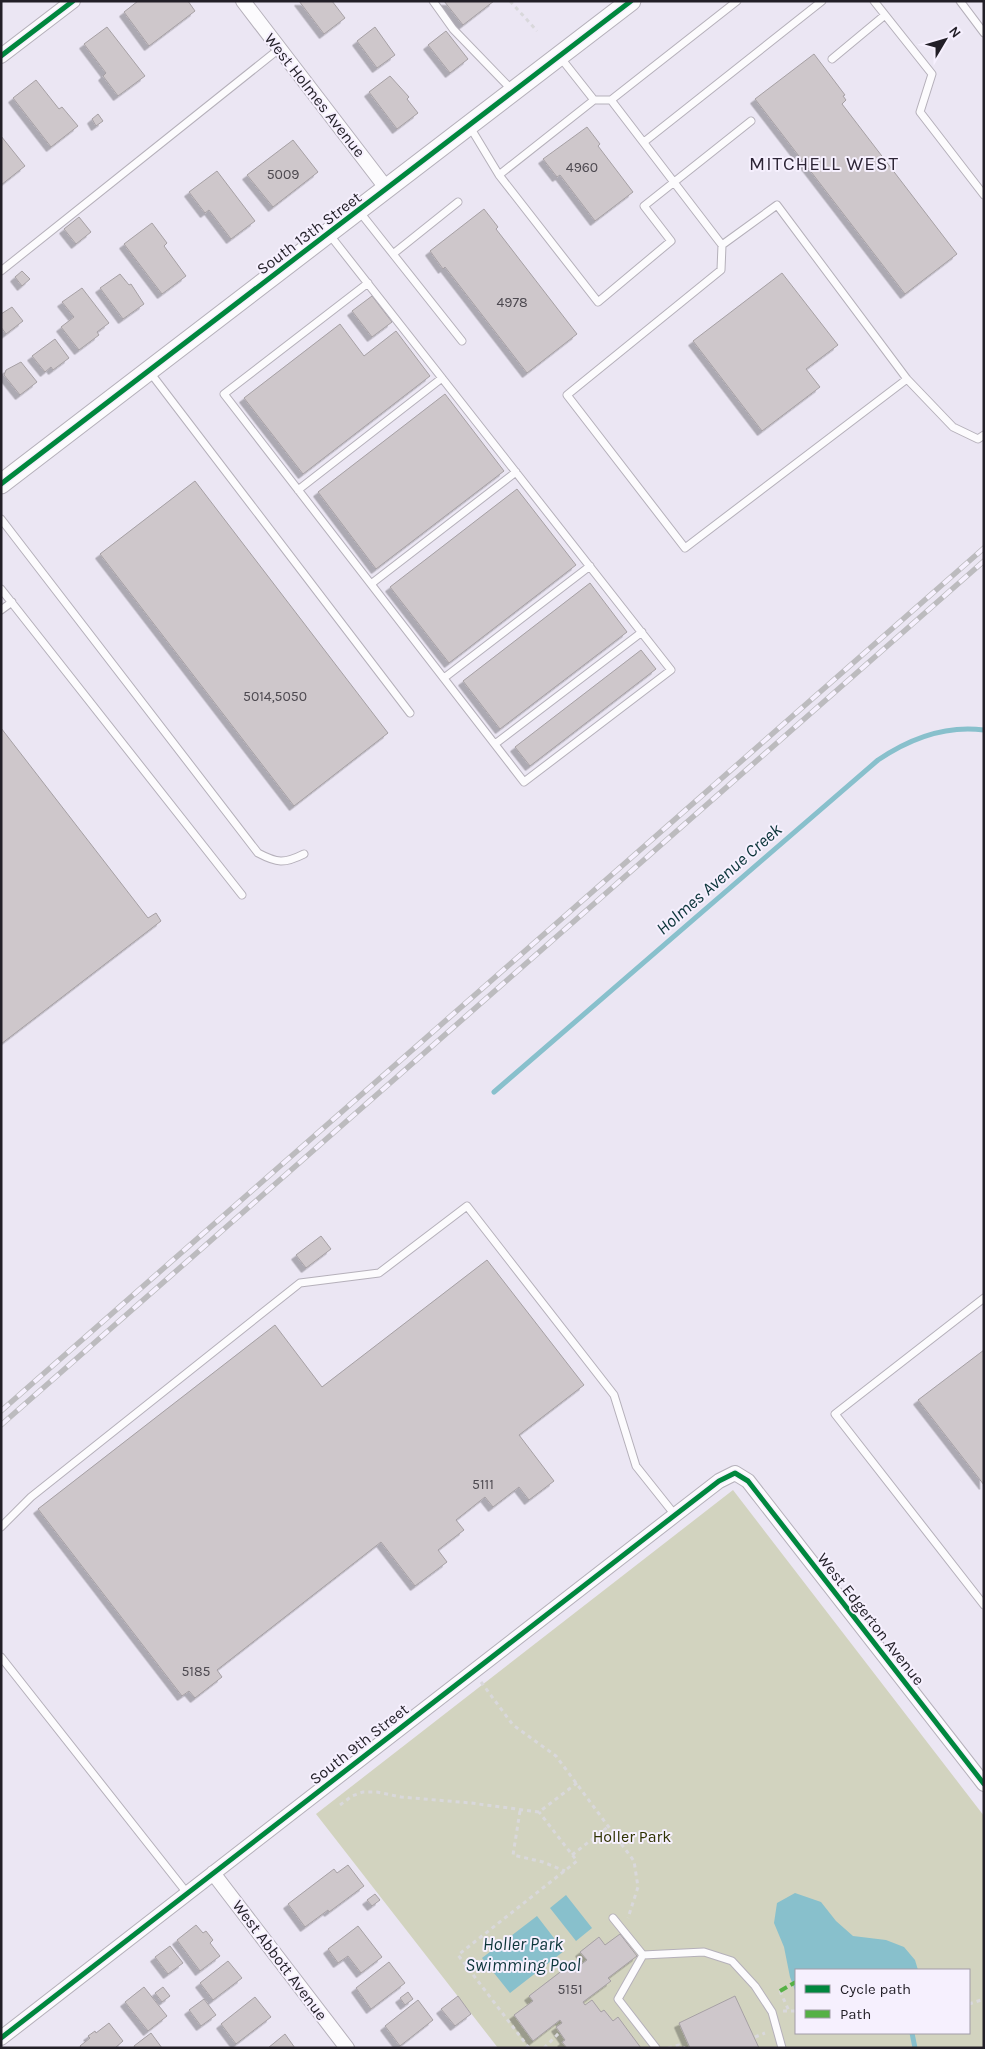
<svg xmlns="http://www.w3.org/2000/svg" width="985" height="2049" font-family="Karla,sans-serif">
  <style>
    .green { fill: #d2d3bf; fill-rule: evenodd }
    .water { fill: #88c0cc }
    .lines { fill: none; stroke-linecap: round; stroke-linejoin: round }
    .stream { stroke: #88c0cc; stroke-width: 5 }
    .building { fill: #cec7cb; stroke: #a6a0a4; filter: url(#shadow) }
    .lane-casing { stroke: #b5b0ba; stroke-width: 9 }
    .street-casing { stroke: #b5b0ba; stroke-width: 16 }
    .secondary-casing { stroke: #b5b0ba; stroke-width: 21 }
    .path { stroke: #d9d8db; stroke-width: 3; stroke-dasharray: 4 4; stroke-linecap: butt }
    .lane { stroke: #fcfbfd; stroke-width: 7 }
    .street { stroke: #fcfbfd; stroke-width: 14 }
    .secondary { stroke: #fcfbfd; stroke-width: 19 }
    .rail-casing { stroke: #bcbbbe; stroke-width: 5.5 }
    .rail { stroke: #f6f0fe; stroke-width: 4; stroke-dasharray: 11; stroke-linecap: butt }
    .quiet { stroke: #55b145; stroke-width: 4; stroke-dasharray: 8 4; stroke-linecap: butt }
    .cycleway-casing { stroke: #f6f0fe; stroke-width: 8 }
    .cycleway { stroke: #00873e; stroke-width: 5 }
    .labels { text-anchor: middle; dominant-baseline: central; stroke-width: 4; stroke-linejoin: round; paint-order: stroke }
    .number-label { font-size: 14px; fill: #4d4950 }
    .street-label { font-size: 16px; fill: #221f27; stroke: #f6f0fe }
    .park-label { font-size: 16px; fill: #2f3201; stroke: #f6f0fe }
    .water-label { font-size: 18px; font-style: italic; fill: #0c353a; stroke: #f6f0fe }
    .quarter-label { font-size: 19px; letter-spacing: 1px; fill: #2d2536; stroke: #f6f0fe }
  </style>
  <defs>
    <filter id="shadow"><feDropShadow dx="-4.5" dy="4.5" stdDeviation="0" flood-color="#0004"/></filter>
  </defs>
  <rect width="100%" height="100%" fill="#ebe6f3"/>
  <path class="green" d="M 733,1490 L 984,1816 L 984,2048 L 498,2048 L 316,1814 ZM 796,1970 L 969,1970 L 969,2033 L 796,2033 Z"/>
  <path class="water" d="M 795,1893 L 821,1902 L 836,1921 L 853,1936 L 886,1940 L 904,1947 L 915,1960 L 918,1970 L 796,1970 L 796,1993 L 790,1977 L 784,1947 L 774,1923 L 777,1903 Z
    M 566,1895 L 592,1928 L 576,1941 L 550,1908 Z
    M 537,1916 L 564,1951 L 510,1993 L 482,1958 Z"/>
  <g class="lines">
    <path class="stream" d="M 494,1092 L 878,760 C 909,739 946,725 984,730
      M 912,2033 L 915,2048"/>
  </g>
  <path class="building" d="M 138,1 L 188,1 L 195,11 L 149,46 L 124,12 Z
    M 299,1 L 332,1 L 345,18 L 324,34 Z
    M 444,1 L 494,1 L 463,25 Z
    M 107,27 L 145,76 L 118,96 L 103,76 L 106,73 L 84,44 Z
    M 375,27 L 395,55 L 377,68 L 357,41 Z
    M 446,31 L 468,59 L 450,73 L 428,45 Z
    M 814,54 L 845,95 L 843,96 L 846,100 L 842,104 L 957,254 L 905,294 L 755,99 Z
    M 390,76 L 409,97 L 407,99 L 418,113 L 397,129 L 369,92 Z
    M 36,80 L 59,109 L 62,107 L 78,126 L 51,147 L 13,98 Z
    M 98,114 L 103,121 L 96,126 L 92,119 Z
    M 587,127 L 600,144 L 598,146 L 633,192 L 595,221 L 560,175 L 557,177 L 543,159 Z
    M 1,136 L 25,166 L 1,185 Z
    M 293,140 L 318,172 L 273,207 L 247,175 Z
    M 217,171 L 255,221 L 231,239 L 209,210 L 205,213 L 189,192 Z
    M 484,209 L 498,227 L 496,229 L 577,334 L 527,373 L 445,267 L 443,269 L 430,251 Z
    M 79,217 L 91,232 L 76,244 L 64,229 Z
    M 152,223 L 167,243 L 164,246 L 186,276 L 162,294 L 124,244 Z
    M 22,271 L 30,279 L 22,286 L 15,277 Z
    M 782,273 L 838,345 L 806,369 L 820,387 L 762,431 L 693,341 Z
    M 120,274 L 129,285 L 131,284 L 144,304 L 123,319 L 100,288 Z
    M 82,288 L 109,323 L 97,332 L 99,335 L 79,350 L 61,327 L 74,317 L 62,302 Z
    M 372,296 L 392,322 L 372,337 L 352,311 Z
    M 12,307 L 23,321 L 6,334 L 1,327 L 1,314 Z
    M 340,324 L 364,356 L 396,331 L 430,376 L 303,474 L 244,398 Z
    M 55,339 L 69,358 L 53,370 L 51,367 L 45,372 L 32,356 Z
    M 21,362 L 37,382 L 20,395 L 4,375 L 6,370 Z
    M 445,394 L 504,471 L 376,569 L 318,492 Z
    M 195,481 L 388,733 L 294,806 L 100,554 Z
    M 517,489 L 576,565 L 449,663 L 390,587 Z
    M 590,583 L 627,632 L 500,729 L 463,681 Z
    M 641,650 L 656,669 L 530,766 L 515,747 Z
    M 1,728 L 148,918 L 156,913 L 161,921 L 1,1044 Z
    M 321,1236 L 331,1249 L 306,1268 L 296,1255 Z
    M 487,1260 L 584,1385 L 519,1435 L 554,1481 L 529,1500 L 519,1487 L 493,1507 L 485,1497 L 456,1520 L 464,1530 L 438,1550 L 447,1562 L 415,1586 L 381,1542 L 217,1670 L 222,1677 L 195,1698 L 189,1691 L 182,1696 L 38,1509 L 275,1325 L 322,1387 Z
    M 984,1350 L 984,1485 L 918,1400 Z
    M 348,1865 L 364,1886 L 329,1912 L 328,1910 L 305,1927 L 288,1904 L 334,1869 L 337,1873 Z
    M 375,1894 L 380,1900 L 372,1906 L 367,1900 Z
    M 196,1925 L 203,1933 L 206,1931 L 213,1940 L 210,1943 L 220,1956 L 200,1971 L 177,1940 Z
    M 358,1926 L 382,1957 L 361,1973 L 348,1956 L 338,1963 L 328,1949 Z
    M 620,1934 L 637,1956 L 608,1978 L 611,1981 L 583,2002 L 585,2005 L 592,2000 L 601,2012 L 604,2010 L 613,2021 L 618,2017 L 641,2048 L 567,2048 L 562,2042 L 565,2040 L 556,2027 L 562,2023 L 560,2020 L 533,2041 L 514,2015 L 533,2001 L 529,1996 L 568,1966 L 572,1971 L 587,1960 L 580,1952 L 599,1937 L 605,1945 Z
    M 170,1946 L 183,1963 L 168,1974 L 155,1957 Z
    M 228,1961 L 242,1978 L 213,2000 L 200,1983 Z
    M 389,1962 L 405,1983 L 371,2009 L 356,1988 Z
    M 144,1987 L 167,2016 L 148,2031 L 125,2002 Z
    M 163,1987 L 170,1996 L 162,2002 L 155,1993 Z
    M 408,1992 L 413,1999 L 405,2005 L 400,1998 Z
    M 458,1996 L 471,2014 L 455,2026 L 441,2009 Z
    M 735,1996 L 759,2048 L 690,2048 L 679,2023 Z
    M 255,1997 L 271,2017 L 236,2044 L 221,2024 Z
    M 204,1999 L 216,2015 L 201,2026 L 189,2010 Z
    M 418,2000 L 433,2020 L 400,2046 L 385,2026 Z
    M 109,2023 L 123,2041 L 115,2048 L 82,2048 L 80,2046 L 90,2038 L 88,2036 L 95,2031 L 96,2033 Z
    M 151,2033 L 162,2048 L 135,2048 L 134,2046 Z
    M 285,2034 L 295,2048 L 268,2048 Z"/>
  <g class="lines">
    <g class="lane-casing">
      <path id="lane" d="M 433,1 L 453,29 L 513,91
        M 874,1 L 932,74 L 920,112 L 984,195
        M 960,1 L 984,33
        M 560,57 L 594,100
        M 832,59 L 885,15
        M 611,100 L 722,245 L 721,270 L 567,395 L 685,548 L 907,379
        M 470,127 L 499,175 L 594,100 L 611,100 L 737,1
        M 644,142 L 822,1
        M 499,175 L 598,302 L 671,241 L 644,206 L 751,121
        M 359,211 L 393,254 L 458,202
        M 329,234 C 443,379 557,524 671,670 L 524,782 L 224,394 L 368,283
        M 722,245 L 777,205 L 907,379 L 953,427 L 978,439 L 984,435
        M 393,254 L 462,341
        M 1,271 L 279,49
        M 149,371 L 410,713
        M 298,490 L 442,378
        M 1,519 L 258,853 C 277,863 284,864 304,854
        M 371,584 L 516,472
        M 1,589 L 242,895
        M 1,610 L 12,602
        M 444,678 L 590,566
        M 495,744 L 642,632
        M 984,1298 L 835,1414 L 984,1605
        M 1,1527 L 31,1497 L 300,1283 L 379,1273 L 467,1206 L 614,1395 L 636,1466 L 675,1515
        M 1,1657 L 187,1893
        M 613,1918 L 643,1955 L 618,1999 L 656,2048
        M 643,1955 L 704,1952 L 732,1961 L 755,1986 L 772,2012 L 782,2048"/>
    </g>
    <g class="street-casing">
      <path id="street" d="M 243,1 L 387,189
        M 1,56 L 73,1
        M 213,1873 L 347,2048
        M 1,2038 L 675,1515 L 719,1481 L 735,1473 L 748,1481 L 984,1784"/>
    </g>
    <g class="secondary-casing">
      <path id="secondary" d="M 1,484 L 631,1"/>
    </g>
    <path class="path" d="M 510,1 L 537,31
      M 481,1682 L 513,1725 L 556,1756 L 634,1861 L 638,1887 L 628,1918
      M 340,1805 L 352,1796 L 363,1792 L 377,1792 L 401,1797 L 471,1803 L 539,1812 L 577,1783
      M 520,1811 L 513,1855 L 543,1862 L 565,1871
      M 572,1855 L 609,1826
      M 780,1991 L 789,2011
      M 969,2004 L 984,1999
      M 783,2011 L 796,2011
      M 755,2037 L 765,2033
      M 529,2048 L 458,1955 L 577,1861 L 539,1812
      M 544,2048 L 559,2033
      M 668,2048 L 679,2045 L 685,2048"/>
    <use href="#lane" class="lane"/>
    <use href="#street" class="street"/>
    <use href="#secondary" class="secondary"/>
    <g class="rail-casing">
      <path id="rail" d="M 1,1411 L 984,548
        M 1,1425 L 984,561"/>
    </g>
    <use href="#rail" class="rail"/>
    <path class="quiet" d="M 780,1991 L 796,1982"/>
    <g class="cycleway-casing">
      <path id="cycleway" d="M 1,56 L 73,1
        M 1,484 L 631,1
        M 1,2038 L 675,1515 L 719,1481 L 735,1473 L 748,1481 L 984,1784"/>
    </g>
    <use href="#cycleway" class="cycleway"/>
  </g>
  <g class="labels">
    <g class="number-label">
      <text x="582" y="167">4960</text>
      <text x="283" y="174">5009</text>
      <text x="512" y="302">4978</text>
      <text x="275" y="696">5014,5050</text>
      <text x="483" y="1484">5111</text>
      <text x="196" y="1671">5185</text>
      <text x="570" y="1989">5151</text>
    </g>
    <g class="street-label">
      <text transform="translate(315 95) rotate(52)">West Holmes Avenue</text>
      <text transform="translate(309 233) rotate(-37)">South 13th Street</text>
      <text transform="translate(871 1619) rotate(52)">West Edgerton Avenue</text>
      <text transform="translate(359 1744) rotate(-38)">South 9th Street</text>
      <text transform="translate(280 1960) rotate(53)">West Abbott Avenue</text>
    </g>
    <g class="park-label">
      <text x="632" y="1836">Holler Park</text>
    </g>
    <g class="water-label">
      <text transform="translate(719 879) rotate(-41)">Holmes Avenue Creek</text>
      <text x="523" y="1944">Holler Park<tspan x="523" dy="21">Swimming Pool</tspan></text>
    </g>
    <g class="quarter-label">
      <text x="824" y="164">MITCHELL WEST</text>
    </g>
  </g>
  <rect width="985" height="2049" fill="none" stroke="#221f27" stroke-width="5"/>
  <rect x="795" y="1969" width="175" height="65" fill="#f6f0fe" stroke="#a19ca8"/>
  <rect x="805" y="1985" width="25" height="8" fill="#00873e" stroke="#a19ca8"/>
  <text x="840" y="1994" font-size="15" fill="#221f27">Cycle path</text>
  <rect x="805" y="2010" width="25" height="8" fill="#55b145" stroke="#a19ca8"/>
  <text x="840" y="2019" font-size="15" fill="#221f27">Path</text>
  <g transform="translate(945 40) rotate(52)" stroke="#f6f0fe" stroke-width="4" paint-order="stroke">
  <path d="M0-4L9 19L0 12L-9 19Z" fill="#221f27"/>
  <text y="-8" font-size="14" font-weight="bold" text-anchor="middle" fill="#221f27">N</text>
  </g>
</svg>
